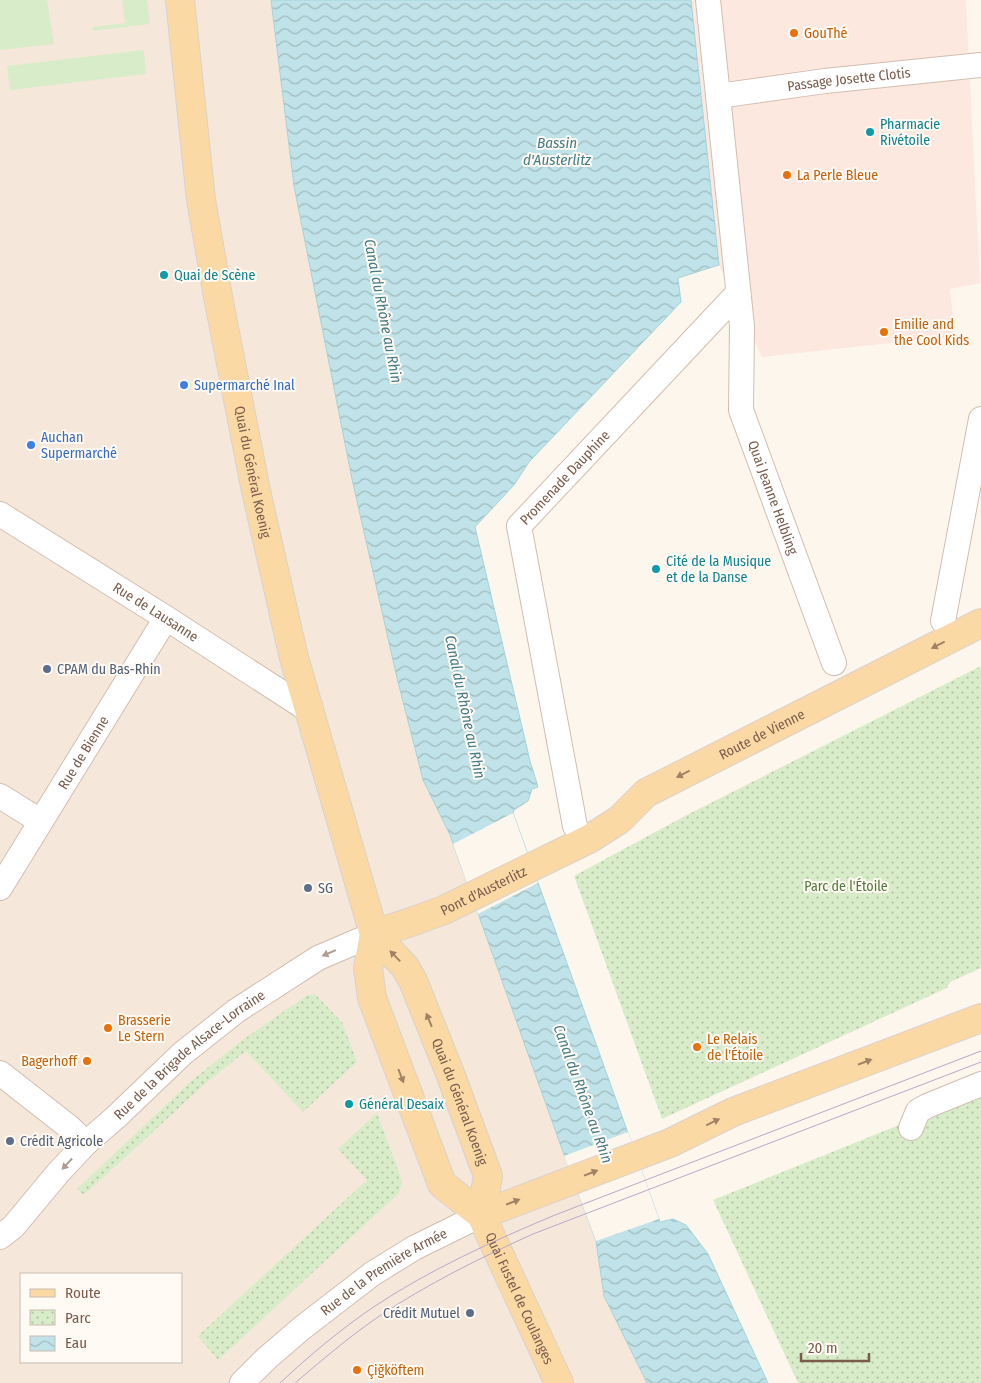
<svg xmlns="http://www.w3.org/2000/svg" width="981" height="1383" font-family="'Fira Sans Condensed',sans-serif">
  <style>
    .residential { fill: #f5e8da; fill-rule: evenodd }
    .commercial { fill: #fde8e0 }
    .green { fill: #d8ecc9 }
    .park { fill: url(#park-dots) }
    .water { fill: url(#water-waves); stroke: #a5d3da }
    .pier { fill: #fdf6ec }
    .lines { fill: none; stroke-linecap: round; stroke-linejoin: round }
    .minor-casing { stroke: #d1beb0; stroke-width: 26 }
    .major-casing { stroke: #dad1cd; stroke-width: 30 }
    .minor { stroke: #fff; stroke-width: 24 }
    .major { stroke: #fbd9a5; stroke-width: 28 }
    .tram { stroke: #b9a8c9; stroke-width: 1 }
    .oneway { fill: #a18267 }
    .oneway2 { fill: #af9d94 }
    .food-dot { fill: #e8710a; stroke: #fffaf3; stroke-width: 2 }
    .culture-dot { fill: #0f9aa8; stroke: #fffaf3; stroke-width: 2 }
    .shop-dot { fill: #3f7fe0; stroke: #fffaf3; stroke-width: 2 }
    .service-dot { fill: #5c6f8a; stroke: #fffaf3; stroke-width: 2 }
    .labels { text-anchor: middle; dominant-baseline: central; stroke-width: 4; stroke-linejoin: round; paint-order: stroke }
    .food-label { font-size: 14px; fill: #c56008; stroke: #fffaf3; text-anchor: start }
    .street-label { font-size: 14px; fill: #7a5c4d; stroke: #fffaf3 }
    .culture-label { font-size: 14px; fill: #0d838f; stroke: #fffaf3; text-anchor: start }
    .shop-label { font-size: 14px; fill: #366cbe; stroke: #fffaf3; text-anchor: start }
    .service-label { font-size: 14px; fill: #4e5e75; stroke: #fffaf3; text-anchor: start }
    .park-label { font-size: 14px; fill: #537a41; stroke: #fffaf3 }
    .water-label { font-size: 15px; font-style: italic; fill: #437c86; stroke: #fffaf3 }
  </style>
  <defs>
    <pattern id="park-dots" width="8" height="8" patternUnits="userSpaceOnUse" patternTransform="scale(1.25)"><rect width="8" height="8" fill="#d8ecc9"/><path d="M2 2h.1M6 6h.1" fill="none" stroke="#b4c2a5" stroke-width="1.8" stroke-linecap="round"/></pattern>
    <pattern id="water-waves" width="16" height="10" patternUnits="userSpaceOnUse" patternTransform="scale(1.25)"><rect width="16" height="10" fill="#bfe3e8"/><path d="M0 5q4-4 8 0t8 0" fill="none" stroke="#a0bbbe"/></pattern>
  </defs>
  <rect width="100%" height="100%" fill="#fdf6ec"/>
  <path class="residential" d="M 0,0 L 271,0 L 294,186 L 397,678 L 423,780 L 450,835 L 563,1152 L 596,1241 L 604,1296 L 647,1383 L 0,1383 ZM 21,1274 L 181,1274 L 181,1362 L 21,1362 Z"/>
  <path class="commercial" d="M 691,0 L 966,0 L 980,283 L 950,289 L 955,336 L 762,357 L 719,265 Z"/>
  <path class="green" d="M 0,0 L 47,0 L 54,44 L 0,50 Z
    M 122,0 L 147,0 L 150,24 L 92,31 L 93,27 L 125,23 Z
    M 144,50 L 146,74 L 10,90 L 7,66 Z"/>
  <path class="park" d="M 981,666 L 981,968 L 950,982 L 947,988 L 662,1119 L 574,876 L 683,817 Z
    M 315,994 L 342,1022 L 357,1062 L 303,1112 L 246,1051 L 206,1083 L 84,1195 L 77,1189 L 190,1082 L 240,1042 L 306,996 Z
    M 981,1092 L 981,1383 L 798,1383 L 713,1200 Z
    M 377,1113 L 400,1175 L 402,1182 L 399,1193 L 218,1360 L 198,1336 L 367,1180 L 338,1149 Z"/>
  <path class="water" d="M 271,0 L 691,0 L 719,265 L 678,278 L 681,302 L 529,462 L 514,485 L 475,527 L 530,761 L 538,787 L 532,789 L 528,801 L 514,810 L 513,813 L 660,1222 L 673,1219 L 686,1225 L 708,1254 L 768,1383 L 647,1383 L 604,1296 L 596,1241 L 563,1152 L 450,835 L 423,780 L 397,678 L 352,479 L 294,186 Z"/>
  <path class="pier" d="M 513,813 L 538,883 L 478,914 L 453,844 Z
    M 628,1132 L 659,1219 L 596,1241 L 564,1156 Z"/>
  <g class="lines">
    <g class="minor-casing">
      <g id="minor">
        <path id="s1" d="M 708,0 L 742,326 L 741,410 L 834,663"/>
        <path id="s2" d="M 718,96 L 825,81 L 981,65"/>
        <path id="s3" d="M 0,514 L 166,618 L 310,711"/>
        <path d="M 943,621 L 981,419"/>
        <path d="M 0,796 L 40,821"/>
        <path id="s4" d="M 575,826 L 519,526 L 738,293"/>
        <path id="s5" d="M 0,888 L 166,618"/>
        <path d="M 0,1073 L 69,1127 L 86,1143"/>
        <path d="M 911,1128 L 918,1111 L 927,1106 L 981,1084"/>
        <path id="s6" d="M 0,1237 L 13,1227 L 58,1173 L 86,1143 L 116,1117 L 183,1053 L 236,1011 L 318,958 L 374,934"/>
        <path id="s7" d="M 242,1383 L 267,1358 L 302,1328 L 372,1274 L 414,1248 L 481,1215"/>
      </g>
    </g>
    <g class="major-casing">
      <g id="major">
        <path id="s8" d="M 180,0 L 201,200 L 219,302 L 256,491 L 294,658 L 374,934 L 368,968 L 372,998 L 442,1184 L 481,1215 L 559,1383"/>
        <path id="s9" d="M 374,934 L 414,921 L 444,910 L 589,839 L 619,820 L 646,793 L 981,623"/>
        <path id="s10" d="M 374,934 L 405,967 L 413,981 L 451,1076 L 488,1176 L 481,1215"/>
        <path d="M 481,1215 L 670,1143 L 733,1112 L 981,1018"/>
      </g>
    </g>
    <use href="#minor" class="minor"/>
    <use href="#major" class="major"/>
    <path class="tram" d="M 280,1383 C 310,1355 341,1329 375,1306 C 431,1269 493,1241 555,1215 L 981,1051
      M 295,1383 C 322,1360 349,1337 378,1317 C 427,1284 480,1258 533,1234 L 981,1062"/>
  </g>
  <defs><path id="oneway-solid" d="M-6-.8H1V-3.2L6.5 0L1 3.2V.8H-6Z" transform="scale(1.25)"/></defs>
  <g class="oneway">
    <use href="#oneway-solid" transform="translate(938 645) rotate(153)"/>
    <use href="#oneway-solid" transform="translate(683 774) rotate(153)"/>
    <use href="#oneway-solid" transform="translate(395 956) rotate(-134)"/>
    <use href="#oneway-solid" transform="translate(429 1020) rotate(-112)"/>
    <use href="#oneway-solid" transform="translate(865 1062) rotate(-21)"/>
    <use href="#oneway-solid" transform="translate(401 1076) rotate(69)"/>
    <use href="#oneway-solid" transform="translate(713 1122) rotate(-26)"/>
    <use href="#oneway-solid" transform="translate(591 1173) rotate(-21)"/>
    <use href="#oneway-solid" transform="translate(513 1202) rotate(-21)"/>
  </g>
  <g class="oneway2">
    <use href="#oneway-solid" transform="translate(329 953) rotate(157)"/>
    <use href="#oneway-solid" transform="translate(67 1164) rotate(133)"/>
  </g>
  <g class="food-dot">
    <circle cx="794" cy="33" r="5"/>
    <circle cx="787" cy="175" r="5"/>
    <circle cx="884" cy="332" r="5"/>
    <circle cx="108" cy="1028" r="5"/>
    <circle cx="697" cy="1047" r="5"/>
    <circle cx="87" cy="1061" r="5"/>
    <circle cx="357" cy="1370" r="5"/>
  </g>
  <g class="culture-dot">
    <circle cx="870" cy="132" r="5"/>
    <circle cx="164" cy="275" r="5"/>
    <circle cx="656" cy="569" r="5"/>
    <circle cx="349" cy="1104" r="5"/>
  </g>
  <g class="shop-dot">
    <circle cx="184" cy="385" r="5"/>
    <circle cx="31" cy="445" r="5"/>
  </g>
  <g class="service-dot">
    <circle cx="47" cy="669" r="5"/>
    <circle cx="308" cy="888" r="5"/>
    <circle cx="10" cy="1141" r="5"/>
    <circle cx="470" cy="1313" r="5"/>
  </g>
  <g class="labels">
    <g class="food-label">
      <text x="804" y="33">GouThé</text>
      <text x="797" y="175">La Perle Bleue</text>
      <text x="894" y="324">Emilie and<tspan x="894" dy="16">the Cool Kids</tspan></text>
      <text x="118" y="1020">Brasserie<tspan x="118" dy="16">Le Stern</tspan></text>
      <text x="707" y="1039">Le Relais<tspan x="707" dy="16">de l'Étoile</tspan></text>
      <text x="77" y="1061" text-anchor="end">Bagerhoff</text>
      <text x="367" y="1370">Çiğköftem</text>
    </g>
    <g class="street-label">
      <text stroke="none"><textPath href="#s2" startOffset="132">Passage Josette Clotis</textPath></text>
      <text stroke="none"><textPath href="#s8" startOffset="478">Quai du Général Koenig</textPath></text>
      <text stroke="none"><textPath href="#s4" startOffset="372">Promenade Dauphine</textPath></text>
      <text stroke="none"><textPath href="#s1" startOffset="505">Quai Jeanne Helbling</textPath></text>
      <text stroke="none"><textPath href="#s3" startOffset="184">Rue de Lausanne</textPath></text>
      <text stroke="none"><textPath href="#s9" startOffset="439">Route de Vienne</textPath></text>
      <text stroke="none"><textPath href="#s5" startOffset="159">Rue de Bienne</textPath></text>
      <text stroke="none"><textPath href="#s9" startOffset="118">Pont d'Austerlitz</textPath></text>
      <text stroke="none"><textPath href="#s6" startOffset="264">Rue de la Brigade Alsace-Lorraine</textPath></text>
      <text stroke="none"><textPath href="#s10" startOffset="191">Quai du Général Koenig</textPath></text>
      <text stroke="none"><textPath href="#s7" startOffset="181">Rue de la Première Armée</textPath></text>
      <text stroke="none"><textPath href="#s8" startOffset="1361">Quai Fustel de Coulanges</textPath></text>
    </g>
    <g class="culture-label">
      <text x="880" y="124">Pharmacie<tspan x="880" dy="16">Rivétoile</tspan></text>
      <text x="174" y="275">Quai de Scène</text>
      <text x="666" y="561">Cité de la Musique<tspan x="666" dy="16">et de la Danse</tspan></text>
      <text x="359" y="1104">Général Desaix</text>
    </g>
    <g class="shop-label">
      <text x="194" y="385">Supermarché Inal</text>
      <text x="41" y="437">Auchan<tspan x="41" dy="16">Supermarché</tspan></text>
    </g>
    <g class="service-label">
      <text x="57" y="669">CPAM du Bas-Rhin</text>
      <text x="318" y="888">SG</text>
      <text x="20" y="1141">Crédit Agricole</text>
      <text x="460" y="1313" text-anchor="end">Crédit Mutuel</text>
    </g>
    <g class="park-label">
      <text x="846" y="886">Parc de l'Étoile</text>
    </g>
    <g class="water-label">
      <text x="557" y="143">Bassin<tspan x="557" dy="17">d'Austerlitz</tspan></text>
      <text transform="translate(383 311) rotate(79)">Canal du Rhône au Rhin</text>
      <text transform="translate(465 707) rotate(78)">Canal du Rhône au Rhin</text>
      <text transform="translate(583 1094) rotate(70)">Canal du Rhône au Rhin</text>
    </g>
  </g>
  <rect x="20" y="1273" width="162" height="90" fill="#fffaf3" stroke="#cabbb1"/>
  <rect x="30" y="1289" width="25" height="8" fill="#fbd9a5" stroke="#cabbb1"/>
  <text x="65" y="1298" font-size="15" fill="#7a5c4d">Route</text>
  <rect x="30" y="1310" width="25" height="15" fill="url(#park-dots)" stroke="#cabbb1"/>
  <text x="65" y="1323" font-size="15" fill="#7a5c4d">Parc</text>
  <rect x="30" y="1336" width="25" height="15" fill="url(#water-waves)" stroke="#cabbb1"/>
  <text x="65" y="1348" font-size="15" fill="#7a5c4d">Eau</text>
  <path d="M801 1353v8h68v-8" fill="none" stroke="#7a5c4d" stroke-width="2.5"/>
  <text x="808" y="1353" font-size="15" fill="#7a5c4d" stroke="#fffaf3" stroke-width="4" paint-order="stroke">20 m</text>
</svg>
